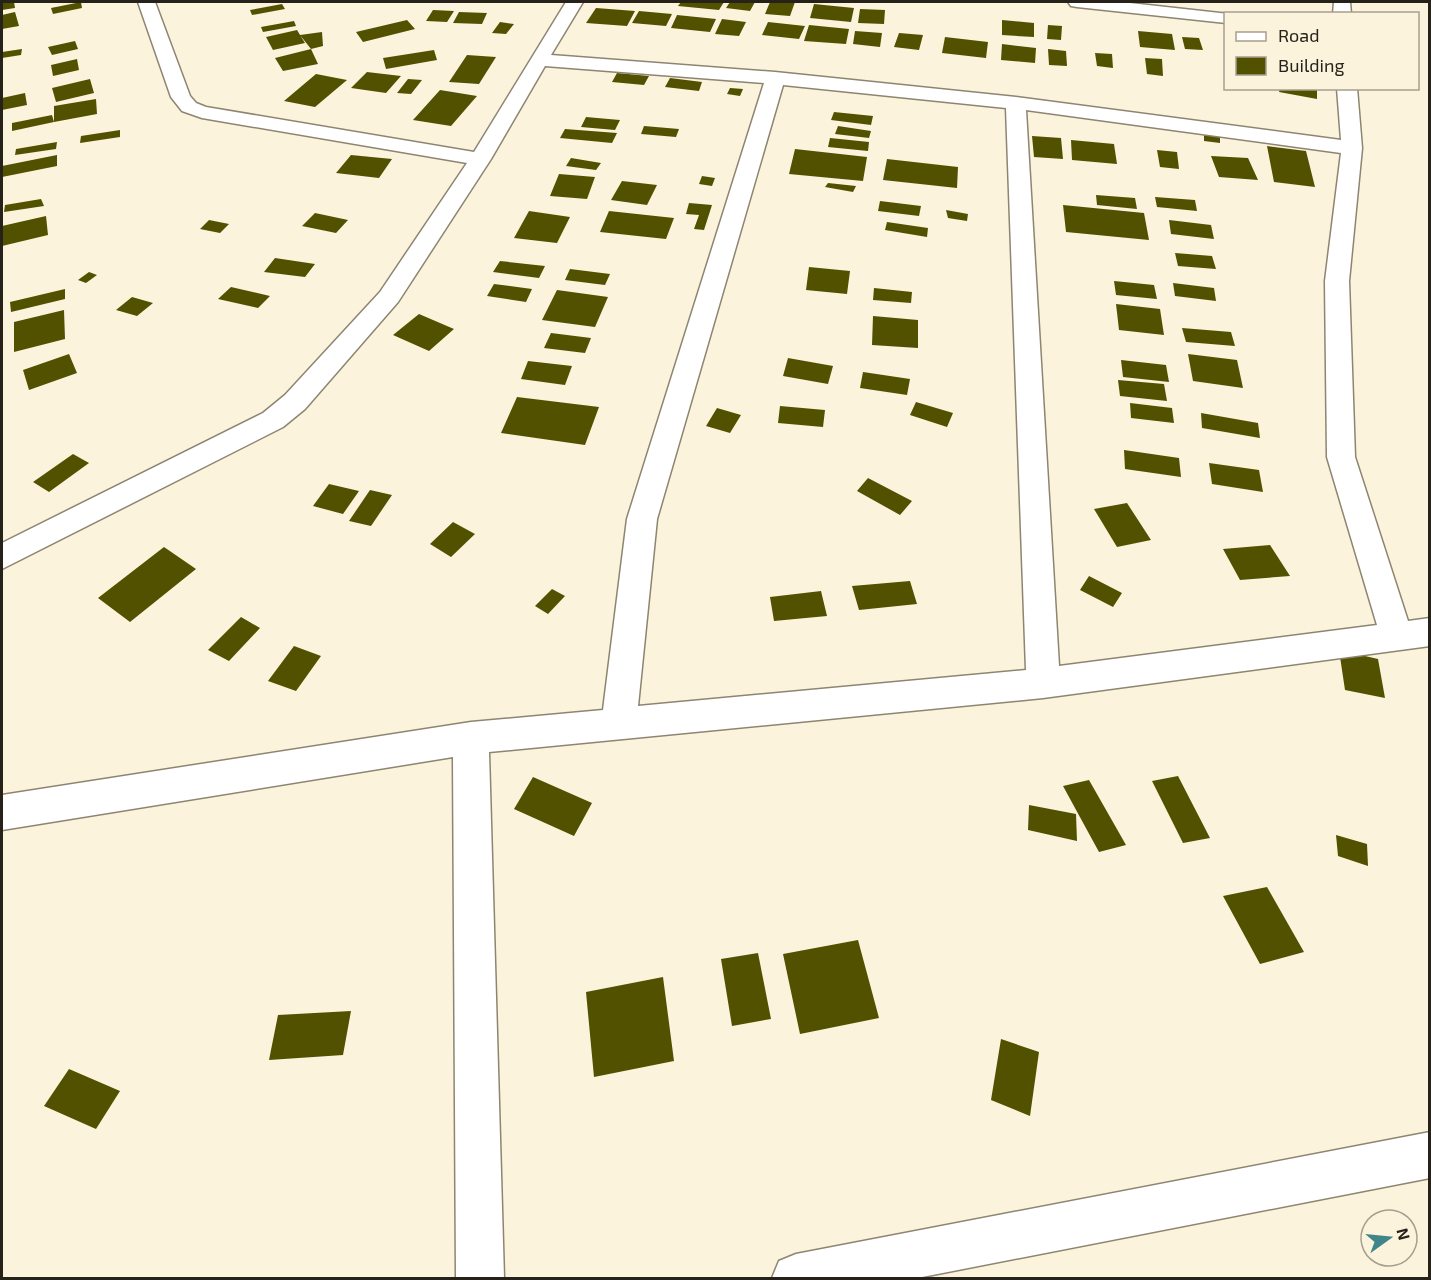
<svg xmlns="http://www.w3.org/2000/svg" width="1431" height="1280" font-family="'Exo 2',sans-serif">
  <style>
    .building { fill: #515100 }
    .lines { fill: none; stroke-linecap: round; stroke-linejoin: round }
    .street-casing { stroke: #8d8571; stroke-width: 3 }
    .street { fill: #fff; fill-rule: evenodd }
  </style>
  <rect width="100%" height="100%" fill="#fcf3dd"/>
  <path class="building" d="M 2,2 L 14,2 L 15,8 L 2,10 Z
    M 81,2 L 82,8 L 53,14 L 51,8 Z
    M 681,2 L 724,2 L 719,10 L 678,6 Z
    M 730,2 L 755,2 L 750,11 L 726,8 Z
    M 770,2 L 795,2 L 790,16 L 765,14 Z
    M 282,4 L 285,9 L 252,15 L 250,10 Z
    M 814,4 L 854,8 L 851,22 L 810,18 Z
    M 596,8 L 635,11 L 627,26 L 586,23 Z
    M 860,9 L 885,10 L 884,24 L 858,23 Z
    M 433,10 L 454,11 L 447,22 L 426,21 Z
    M 639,11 L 672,14 L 666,26 L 632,23 Z
    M 15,12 L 19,26 L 2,29 L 2,15 Z
    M 459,12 L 487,13 L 482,24 L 453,23 Z
    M 677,15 L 716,19 L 710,32 L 671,28 Z
    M 722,19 L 746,22 L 739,36 L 715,34 Z
    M 407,20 L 415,29 L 363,42 L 356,32 Z
    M 1002,20 L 1034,23 L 1034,37 L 1002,35 Z
    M 294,21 L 296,26 L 263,32 L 261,27 Z
    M 500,22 L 514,24 L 506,34 L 492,33 Z
    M 768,22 L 805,26 L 799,39 L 762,35 Z
    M 809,25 L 849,29 L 846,44 L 804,41 Z
    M 1048,25 L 1062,26 L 1061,40 L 1047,39 Z
    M 297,30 L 305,43 L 273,50 L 266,37 Z
    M 855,31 L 882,33 L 880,47 L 853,44 Z
    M 1138,31 L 1172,34 L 1175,50 L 1140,47 Z
    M 322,32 L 323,46 L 311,49 L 300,35 Z
    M 899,33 L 923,35 L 919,50 L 894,47 Z
    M 945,37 L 988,42 L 986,58 L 942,53 Z
    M 1182,37 L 1199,38 L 1203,50 L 1185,49 Z
    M 75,41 L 78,49 L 52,55 L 48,47 Z
    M 1002,44 L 1036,48 L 1035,63 L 1001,60 Z
    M 22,49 L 21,55 L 2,58 L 2,52 Z
    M 311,49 L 318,64 L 283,71 L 275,58 Z
    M 1048,49 L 1066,51 L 1067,66 L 1049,65 Z
    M 434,50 L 437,60 L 386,69 L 383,58 Z
    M 1095,53 L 1112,54 L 1113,68 L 1097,66 Z
    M 467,55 L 496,57 L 479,84 L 449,82 Z
    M 1145,58 L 1162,59 L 1163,76 L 1147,74 Z
    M 77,59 L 79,70 L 53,76 L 51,65 Z
    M 367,72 L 401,76 L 386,93 L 351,88 Z
    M 617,73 L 649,76 L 644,85 L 612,82 Z
    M 316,74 L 347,80 L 315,107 L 284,101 Z
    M 670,78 L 702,82 L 699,91 L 665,87 Z
    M 90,79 L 94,93 L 56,102 L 52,88 Z
    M 408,79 L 422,80 L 411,94 L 397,93 Z
    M 730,88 L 743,89 L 740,96 L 727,94 Z
    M 1280,88 L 1317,88 L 1317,99 L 1279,92 Z
    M 440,90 L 477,96 L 451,126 L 413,120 Z
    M 25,93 L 27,105 L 2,110 L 2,98 Z
    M 96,99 L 97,114 L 54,122 L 54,106 Z
    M 834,112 L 873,116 L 871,125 L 831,120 Z
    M 52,115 L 54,122 L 12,131 L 12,123 Z
    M 586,117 L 620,120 L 615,130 L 581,127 Z
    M 644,126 L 679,129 L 676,137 L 641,134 Z
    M 838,126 L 871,131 L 869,138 L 835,134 Z
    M 565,129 L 617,133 L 612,143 L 560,138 Z
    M 120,130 L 120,137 L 80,143 L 81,136 Z
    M 1204,133 L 1220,136 L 1220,143 L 1204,141 Z
    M 1032,136 L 1061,138 L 1063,159 L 1034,157 Z
    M 830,138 L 869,142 L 868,151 L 828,147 Z
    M 1071,140 L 1114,144 L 1117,164 L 1072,160 Z
    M 57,142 L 56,149 L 15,155 L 16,149 Z
    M 1267,146 L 1306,151 L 1315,187 L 1274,182 Z
    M 795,149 L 867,157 L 863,181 L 789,174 Z
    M 1157,150 L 1177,152 L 1179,169 L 1160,167 Z
    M 57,155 L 57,166 L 2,177 L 2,166 Z
    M 351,155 L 392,159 L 379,178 L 336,173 Z
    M 1211,156 L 1248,158 L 1258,180 L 1219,177 Z
    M 571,158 L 601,163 L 596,170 L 566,166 Z
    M 887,159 L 958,167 L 957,188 L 883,180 Z
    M 559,174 L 595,177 L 587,199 L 550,196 Z
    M 702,176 L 715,178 L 712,186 L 699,184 Z
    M 622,181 L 657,185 L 647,205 L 611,200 Z
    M 828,183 L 856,186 L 853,192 L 825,187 Z
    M 1096,195 L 1135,198 L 1137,209 L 1097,205 Z
    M 1155,197 L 1195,200 L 1197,211 L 1157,207 Z
    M 41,199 L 44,206 L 4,212 L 5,205 Z
    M 880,201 L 921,206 L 919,216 L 878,211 Z
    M 689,203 L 712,205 L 704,230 L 694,229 L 699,215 L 686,214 Z
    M 1063,205 L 1144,213 L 1149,240 L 1066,232 Z
    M 946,210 L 968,214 L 967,221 L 948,218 Z
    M 529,211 L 570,217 L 557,243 L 514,238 Z
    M 609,211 L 674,218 L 666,239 L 600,232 Z
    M 315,213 L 348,220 L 336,233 L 302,226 Z
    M 46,216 L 48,235 L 2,246 L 2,226 Z
    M 209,220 L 229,224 L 220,233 L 200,229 Z
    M 1169,220 L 1211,225 L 1214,239 L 1171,234 Z
    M 887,222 L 928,228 L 927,237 L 885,230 Z
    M 1175,253 L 1212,256 L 1216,269 L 1178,266 Z
    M 275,258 L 315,264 L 305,277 L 264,272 Z
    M 500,261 L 545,266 L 539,278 L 493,272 Z
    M 809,267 L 850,271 L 847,294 L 806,290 Z
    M 570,269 L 610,274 L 605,285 L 565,280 Z
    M 89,272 L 97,275 L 86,283 L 78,280 Z
    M 1114,281 L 1154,285 L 1157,299 L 1116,295 Z
    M 1173,283 L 1214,288 L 1216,301 L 1175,296 Z
    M 494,284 L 532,289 L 526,302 L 487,296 Z
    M 231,287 L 270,296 L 258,308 L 218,299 Z
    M 874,288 L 912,292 L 911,303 L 873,300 Z
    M 65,289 L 65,299 L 11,312 L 10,302 Z
    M 557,290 L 608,297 L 595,327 L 542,320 Z
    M 132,297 L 153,303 L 137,316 L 116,310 Z
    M 1116,304 L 1160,309 L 1164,335 L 1119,330 Z
    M 64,310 L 65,339 L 14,352 L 14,322 Z
    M 419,314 L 454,329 L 429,351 L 393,335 Z
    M 873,316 L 918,320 L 918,348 L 872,345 Z
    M 1182,328 L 1231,332 L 1235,346 L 1186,342 Z
    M 551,333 L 591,338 L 585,353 L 544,348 Z
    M 69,354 L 77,373 L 29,390 L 23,370 Z
    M 1188,354 L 1237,360 L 1243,388 L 1193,381 Z
    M 788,358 L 833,366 L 828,384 L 783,376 Z
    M 1121,360 L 1166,365 L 1169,382 L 1123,377 Z
    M 528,361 L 572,366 L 565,385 L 521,379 Z
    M 863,372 L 910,379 L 907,395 L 860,388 Z
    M 1118,380 L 1164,384 L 1167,401 L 1120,396 Z
    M 517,397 L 599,407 L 585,445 L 501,433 Z
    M 916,402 L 953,413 L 947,427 L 910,415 Z
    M 1130,403 L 1172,408 L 1174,423 L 1131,418 Z
    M 780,406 L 825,410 L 823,427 L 778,423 Z
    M 717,408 L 741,415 L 730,433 L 706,426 Z
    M 1201,413 L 1258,423 L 1260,438 L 1202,428 Z
    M 1124,450 L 1179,458 L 1181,477 L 1125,469 Z
    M 73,454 L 89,463 L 49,492 L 33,482 Z
    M 1209,463 L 1259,470 L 1263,492 L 1212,484 Z
    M 868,478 L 912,501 L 900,515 L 857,491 Z
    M 329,484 L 359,491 L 343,514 L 313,506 Z
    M 370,490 L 392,495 L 371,526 L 349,521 Z
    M 1127,503 L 1151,540 L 1117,547 L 1094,509 Z
    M 453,522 L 475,534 L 451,557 L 430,544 Z
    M 1270,545 L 1290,576 L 1240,580 L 1223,549 Z
    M 164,547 L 196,569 L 130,622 L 98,598 Z
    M 1089,576 L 1122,593 L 1113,607 L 1080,590 Z
    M 910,581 L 917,604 L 859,610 L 852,586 Z
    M 552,589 L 565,596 L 548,614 L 535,606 Z
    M 821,591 L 827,616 L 774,621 L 770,597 Z
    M 241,617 L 260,628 L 229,661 L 208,650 Z
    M 294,646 L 321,656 L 296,691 L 268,681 Z
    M 1339,650 L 1378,659 L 1385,698 L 1345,690 Z
    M 1178,776 L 1210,838 L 1183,843 L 1152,781 Z
    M 533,777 L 592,803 L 574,836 L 514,809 Z
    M 1089,780 L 1126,845 L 1099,852 L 1063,786 Z
    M 1029,805 L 1076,814 L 1077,841 L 1028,830 Z
    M 1336,835 L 1367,844 L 1368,866 L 1338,856 Z
    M 1267,887 L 1304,952 L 1260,964 L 1223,896 Z
    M 858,940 L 879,1018 L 800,1034 L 783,954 Z
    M 758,953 L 771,1019 L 732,1026 L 721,959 Z
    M 663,977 L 674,1061 L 594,1077 L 586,992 Z
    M 351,1011 L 343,1055 L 269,1060 L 278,1015 Z
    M 1001,1039 L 1039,1052 L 1030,1116 L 991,1100 Z
    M 69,1069 L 120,1091 L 96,1129 L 44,1106 Z"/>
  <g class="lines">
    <g class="street-casing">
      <path id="street" d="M 138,2 L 155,2 L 190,96 L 196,103 L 206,107 L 474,152 L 566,2 L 583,2 L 551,55 L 775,72 L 1016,97 L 1341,140 L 1337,88 L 1357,88 L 1362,148 L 1349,281 L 1355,457 L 1408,621 L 1430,618 L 1430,646 L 1043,698 L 489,752 L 504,1278 L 456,1278 L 453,757 L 2,830 L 2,795 L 471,722 L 603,710 L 627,519 L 764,83 L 545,66 L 491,159 L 398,302 L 305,409 L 283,427 L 2,569 L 2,543 L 263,413 L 285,395 L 380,292 L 467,163 L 202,118 L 182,111 L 171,97 ZM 783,85 L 1006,108 L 1026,670 L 638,706 L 657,519 ZM 1026,110 L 1341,153 L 1325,281 L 1327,457 L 1377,625 L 1059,666 Z
        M 1068,2 L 1121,2 L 1229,14 L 1226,14 L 1226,23 L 1077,7 L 1071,6 Z
        M 1334,2 L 1350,2 L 1351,14 L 1333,14 Z
        M 1430,1132 L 1430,1178 L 917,1278 L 772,1278 L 779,1261 L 796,1254 Z"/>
    </g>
    <use href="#street" class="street"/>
  </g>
  <rect width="1431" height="1280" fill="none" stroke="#26221a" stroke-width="6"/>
  <rect x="1224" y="12" width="195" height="78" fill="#fcf3dd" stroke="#a69f8f" stroke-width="1.5"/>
  <rect x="1236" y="32" width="30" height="9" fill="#ffffff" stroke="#a69f8f" stroke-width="1.5"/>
  <text x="1278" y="42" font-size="18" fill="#26221a">Road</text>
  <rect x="1236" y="57" width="30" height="18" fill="#515100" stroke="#a69f8f" stroke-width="1.5"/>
  <text x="1278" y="72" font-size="18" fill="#26221a">Building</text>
  <g transform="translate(1389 1238) rotate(75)"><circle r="28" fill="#fcf3dd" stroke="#a69f8f" stroke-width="1.5"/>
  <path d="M0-4.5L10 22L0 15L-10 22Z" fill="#3e8689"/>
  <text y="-9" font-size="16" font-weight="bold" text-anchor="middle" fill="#26221a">N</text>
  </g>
</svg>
